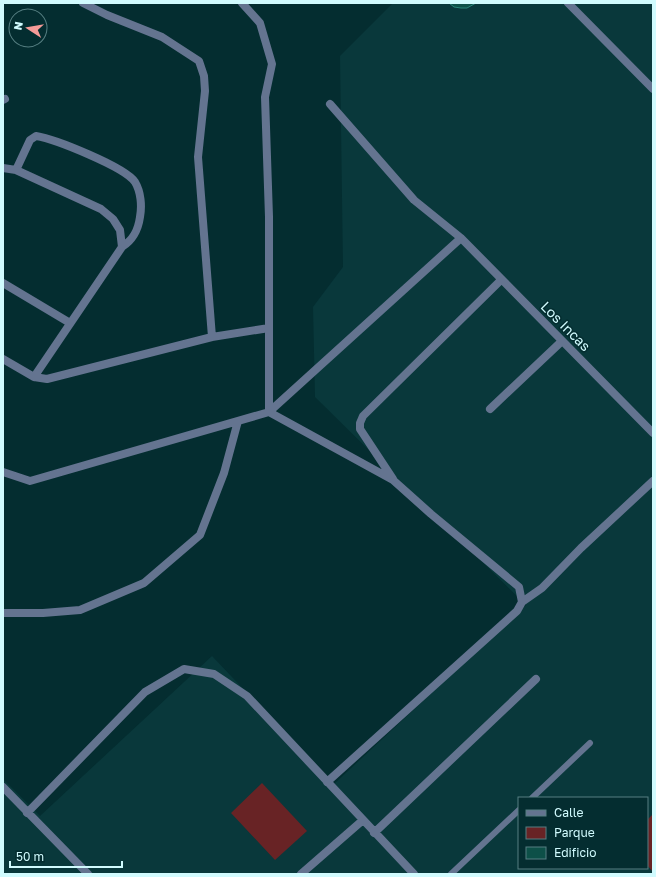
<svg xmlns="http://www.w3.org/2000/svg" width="656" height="877" font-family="'Golos Text',sans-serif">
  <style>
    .built { fill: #09383b; fill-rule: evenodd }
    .green { fill: #682325 }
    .building { fill: #0d5048; stroke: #2a8579 }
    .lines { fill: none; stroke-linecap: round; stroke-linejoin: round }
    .lane { stroke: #647490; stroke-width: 6 }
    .street { stroke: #647490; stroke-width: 8 }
    .labels { text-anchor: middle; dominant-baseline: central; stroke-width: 3; stroke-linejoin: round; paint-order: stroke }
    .street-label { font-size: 14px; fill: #d1fbfe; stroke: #042d30 }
  </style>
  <rect width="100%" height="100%" fill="#042d30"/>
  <path class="built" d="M 393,3 L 653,3 L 653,874 L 3,874 L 3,779 L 40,816 L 212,656 L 334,784 L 526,605 L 315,397 L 313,307 L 343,267 L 340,56 ZM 519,798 L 647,798 L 647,868 L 519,868 Z"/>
  <path class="green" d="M 262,783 L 307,831 L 275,860 L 231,813 Z
    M 653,814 L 653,872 L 647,865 L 647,820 Z"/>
  <path class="building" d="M 449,3 L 476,3 L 467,8 L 461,8 L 454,7 Z"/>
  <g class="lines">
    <path class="lane" d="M 532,798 L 590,743
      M 451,874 L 519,810"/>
    <path class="street" d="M 83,3 L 107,15 L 162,37 L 199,61 L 204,76 L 205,91 L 198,157 L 212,337
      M 242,3 L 260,23 L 272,64 L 265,97 L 269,217 L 269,412
      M 568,3 L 653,89
      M 3,100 L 5,99
      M 330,104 L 414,200 L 461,238 L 653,433
      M 3,168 L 16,170 L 101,209 L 113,219 L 120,230 L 122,247 L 34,377
      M 16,170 L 30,140 L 36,136 C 55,139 125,167 135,182 C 141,192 142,206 140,217 C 138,231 133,240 122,247
      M 3,283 L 70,323
      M 3,359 L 34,377 L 47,379 L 212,337 L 269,328
      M 490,409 L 562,341
      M 269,412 L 393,480 L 431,514 L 519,587 L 522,602 L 517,611 L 327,782
      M 3,472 L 30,481 L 269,412 L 461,238
      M 393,479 L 360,429 L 360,423 L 363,416 L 501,280
      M 522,602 L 542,588 L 581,548 L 653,481
      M 3,613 L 43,613 L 80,610 L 144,583 L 200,535 L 224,473 L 238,421
      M 3,787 L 88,874
      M 27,813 L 145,692 L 184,669 L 214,674 L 247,696 L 414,874
      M 374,833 L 536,679
      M 301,874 L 363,820"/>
  </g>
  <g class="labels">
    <g class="street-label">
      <text transform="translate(566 326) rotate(45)">Los Incas</text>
    </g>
  </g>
  <rect width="656" height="877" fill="none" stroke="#d1fbfe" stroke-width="8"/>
  <rect x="518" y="797" width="130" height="72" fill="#042d30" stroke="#567f82"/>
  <rect x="526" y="810" width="20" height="6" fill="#647490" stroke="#567f82"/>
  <text x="554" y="817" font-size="12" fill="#d1fbfe">Calle</text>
  <rect x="526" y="827" width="20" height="12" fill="#682325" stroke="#567f82"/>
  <text x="554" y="837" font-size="12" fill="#d1fbfe">Parque</text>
  <rect x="526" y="847" width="20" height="12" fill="#0d5048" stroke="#567f82"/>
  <text x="554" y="857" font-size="12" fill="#d1fbfe">Edificio</text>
  <g transform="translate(28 28) rotate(282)"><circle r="19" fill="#042d30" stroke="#567f82"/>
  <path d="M0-3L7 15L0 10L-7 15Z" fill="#f59b98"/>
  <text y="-6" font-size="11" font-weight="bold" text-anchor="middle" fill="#d1fbfe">N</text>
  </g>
  <path d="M10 861v6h112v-6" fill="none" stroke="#d1fbfe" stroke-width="2"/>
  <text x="16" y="861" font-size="12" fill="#d1fbfe" stroke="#042d30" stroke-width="3" paint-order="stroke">50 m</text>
</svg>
